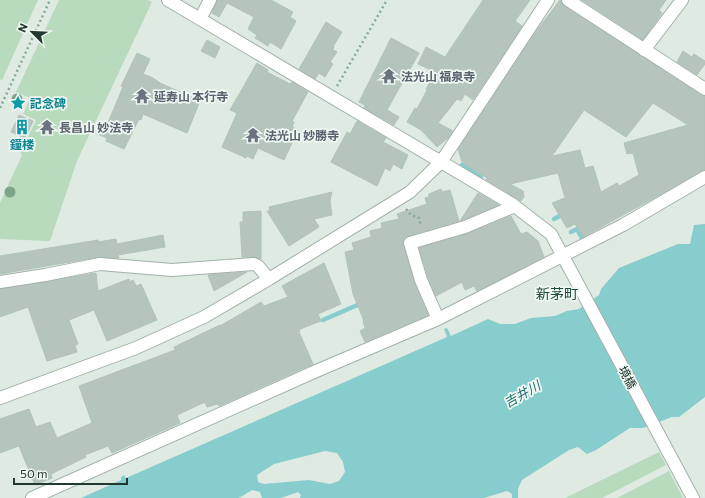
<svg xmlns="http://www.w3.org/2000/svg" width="705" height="498" font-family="Commissioner,'Noto Sans JP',sans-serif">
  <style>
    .green { fill: #b8dabd }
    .water { fill: #88cdcd; fill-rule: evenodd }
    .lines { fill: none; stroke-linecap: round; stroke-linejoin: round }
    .stream { stroke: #88cdcd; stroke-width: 4.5 }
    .building { fill: #b5c4bc; stroke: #b2c3b9; fill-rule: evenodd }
    .minor-casing { stroke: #a2b1a9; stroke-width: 14 }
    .path { stroke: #81ac98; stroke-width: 2.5; stroke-dasharray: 2 3; stroke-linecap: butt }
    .minor { stroke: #fff; stroke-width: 12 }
    .tree { fill: #7da688 }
    .labels { text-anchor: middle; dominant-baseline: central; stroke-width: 3.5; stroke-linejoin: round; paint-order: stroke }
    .worship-label { font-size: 12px; font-weight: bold; fill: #5b616d; stroke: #eff7f2; text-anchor: start }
    .culture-label { font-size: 12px; font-weight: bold; fill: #0d838f; stroke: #eff7f2; text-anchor: start }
    .street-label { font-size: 12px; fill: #21392f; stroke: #eff7f2 }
    .water-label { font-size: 13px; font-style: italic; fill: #1e7072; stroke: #eff7f2 }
    .quarter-label { font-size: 14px; fill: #1e4a39; stroke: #eff7f2 }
  </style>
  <rect width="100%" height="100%" fill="#dfeae3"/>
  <path class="green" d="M 0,0 L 38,0 L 2,80 L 0,79 Z
    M 59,0 L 148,0 L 152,2 L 77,161 L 50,241 L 0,239 L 0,203 L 22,155 L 19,150 L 24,141 L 26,141 L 36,120 L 23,114 L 30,98 L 16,92 Z
    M 659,452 L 666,465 L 602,498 L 565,498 Z
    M 669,471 L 683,498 L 617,498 Z"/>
  <path class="water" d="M 705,224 L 705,397 L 679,417 L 672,417 L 643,428 L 630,428 L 596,450 L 587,454 L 578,447 L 569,450 L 522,480 L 518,489 L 518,498 L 512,498 L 512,494 L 507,491 L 484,498 L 300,498 L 301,495 L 298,492 L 281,498 L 262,498 L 260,492 L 252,490 L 239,498 L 81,498 L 121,480 L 121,477 L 124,475 L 126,478 L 447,337 L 444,329 L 447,328 L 451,336 L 488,319 L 500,324 L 515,324 L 531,318 L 555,316 L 567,311 L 579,309 L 599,295 L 601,289 L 619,268 L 678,244 L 690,244 L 694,225 ZM 325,451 L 337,453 L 343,462 L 345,472 L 339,481 L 330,484 L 309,480 L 264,484 L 258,482 L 257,475 L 274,464 Z"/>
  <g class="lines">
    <path class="stream" d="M 462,165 L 481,177
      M 554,219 L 565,213
      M 571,232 L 577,229 L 583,240
      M 323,320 L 362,303"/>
  </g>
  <path class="building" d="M 217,0 L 271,0 L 293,12 L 290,17 L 296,21 L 281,49 L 270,42 L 268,46 L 255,38 L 257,35 L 248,29 L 254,17 L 227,3 L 219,17 L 212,13 Z
    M 483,0 L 530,0 L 515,21 L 522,26 L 473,100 L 465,94 L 461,101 L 457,99 L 438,123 L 453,131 L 448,138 L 437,147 L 421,130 L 407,122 L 415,108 L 417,109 L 427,90 L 426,89 L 436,72 L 418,64 L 426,47 L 445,57 Z
    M 560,0 L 564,6 L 705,96 L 705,170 L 583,237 L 575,224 L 567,228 L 552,203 L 565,198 L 558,173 L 510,184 L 523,191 L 524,197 L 521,201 L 486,180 L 487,178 L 462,162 L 458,149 L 534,34 ZM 653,103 L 688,125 L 624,143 L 627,154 L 633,153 L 639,175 L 619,186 L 617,183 L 601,192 L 593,166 L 585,168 L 580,150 L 552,156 L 584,110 L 626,137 Z
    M 582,0 L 666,0 L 659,10 L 662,13 L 643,40 Z
    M 326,22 L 342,32 L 334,45 L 333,50 L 337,52 L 330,62 L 333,64 L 325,77 L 319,73 L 315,79 L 299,69 Z
    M 391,38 L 419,53 L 387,110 L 399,117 L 394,125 L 364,108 L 365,105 L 359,102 Z
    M 207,40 L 220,47 L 215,58 L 201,51 Z
    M 683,51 L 692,57 L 694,54 L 705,61 L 705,64 L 697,75 L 677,62 Z
    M 137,53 L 150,59 L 143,74 L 153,78 L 160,83 L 200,101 L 187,133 L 143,114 L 141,120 L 139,119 L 124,149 L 106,141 L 107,138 L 95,133 L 100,122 L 107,125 L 123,87 L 121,86 Z
    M 257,63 L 268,70 L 267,72 L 290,84 L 292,82 L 308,92 L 292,121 L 294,122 L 292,127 L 298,130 L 284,160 L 258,148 L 253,159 L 247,156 L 246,158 L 222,147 L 237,113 L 230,110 Z
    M 19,115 L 33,121 L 25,138 L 11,132 Z
    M 357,121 L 386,138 L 383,142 L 408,155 L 402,169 L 393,164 L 390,171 L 385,168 L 377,186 L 331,162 L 347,132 L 350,134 Z
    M 441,189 L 442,192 L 450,190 L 459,221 L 408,236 L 403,242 L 414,282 L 428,315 L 365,342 L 360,331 L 365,328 L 363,321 L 364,321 L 353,294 L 345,252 L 354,250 L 352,243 L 371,237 L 370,231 L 382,228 L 381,223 L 399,219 L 397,214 L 427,204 L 425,198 L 429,197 L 429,194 Z
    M 332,192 L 330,201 L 332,215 L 314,219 L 319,227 L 289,246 L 267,211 L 270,211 L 269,207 Z
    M 478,193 L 499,205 L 460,221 Z
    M 261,211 L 261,259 L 254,257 L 242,257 L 240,222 L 243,222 L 243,212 Z
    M 511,216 L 521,234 L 527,232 L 538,241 L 544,257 L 477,291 L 474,286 L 465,290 L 462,282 L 436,296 L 428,277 L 419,248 L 467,234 Z
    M 163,235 L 165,247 L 118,255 L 119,258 L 99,257 L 0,274 L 0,256 L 98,240 L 98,242 L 116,239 L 117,244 Z
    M 324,263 L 341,304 L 318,314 L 321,321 L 300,329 L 299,332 L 313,364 L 219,406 L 217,404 L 207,407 L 205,402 L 177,415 L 180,423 L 112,453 L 108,446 L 85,455 L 86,457 L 51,474 L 52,478 L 35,485 L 19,446 L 0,453 L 0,419 L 29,409 L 36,427 L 50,422 L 57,438 L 92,423 L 79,386 L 175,350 L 174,347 L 220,325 L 220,326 L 261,302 L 264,306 L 288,297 L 282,286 Z
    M 247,272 L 214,291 L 208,275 Z
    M 96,273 L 98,291 L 129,279 L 130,282 L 133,280 L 136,286 L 141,284 L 157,320 L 107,341 L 94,310 L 69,320 L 78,344 L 75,345 L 77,352 L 47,361 L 28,307 L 0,317 L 0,289 Z"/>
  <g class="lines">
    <g class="minor-casing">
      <path id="minor" d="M 168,0 L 512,204 L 551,234 L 693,498
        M 568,0 L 705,89
        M 200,19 L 210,0
        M 644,50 L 682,0
        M 0,282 L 45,275 L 100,264 L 172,270 L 254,264 L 258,266 L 269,279
        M 438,319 L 421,280 L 410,243 L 465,227 L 515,206
        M 0,398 L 136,348 L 204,317 L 269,279 L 410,192 L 441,162 L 548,0
        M 32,498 L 314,372 L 438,319 L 623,225 L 705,177"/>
    </g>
    <path class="path" d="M 337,86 L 387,0
      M 0,108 L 50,0
      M 406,209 L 411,215 L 419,218 L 421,226"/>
    <use href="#minor" class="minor"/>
  </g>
  <g class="tree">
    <circle cx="17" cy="99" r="5.5"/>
    <circle cx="10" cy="192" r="5.5"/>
  </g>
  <defs>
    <g id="temple-bare" transform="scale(1.2)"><path d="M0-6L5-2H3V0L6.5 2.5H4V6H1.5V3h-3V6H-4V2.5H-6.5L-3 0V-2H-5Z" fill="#6b7280" stroke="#eff7f2" stroke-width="2.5" paint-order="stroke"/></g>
    <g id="sight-bare" transform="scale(1.2)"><path d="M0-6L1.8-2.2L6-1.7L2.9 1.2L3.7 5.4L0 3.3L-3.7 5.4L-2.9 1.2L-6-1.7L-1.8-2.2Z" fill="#0f9aa8" stroke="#eff7f2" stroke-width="2.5" paint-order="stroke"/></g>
    <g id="building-bare" transform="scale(1.2)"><path d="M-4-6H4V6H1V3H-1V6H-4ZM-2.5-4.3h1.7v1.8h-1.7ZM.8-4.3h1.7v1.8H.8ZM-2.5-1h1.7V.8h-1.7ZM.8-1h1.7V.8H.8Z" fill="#0f9aa8" stroke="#eff7f2" stroke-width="2.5" paint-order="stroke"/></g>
  </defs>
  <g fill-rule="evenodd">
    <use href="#temple-bare" x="389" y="76"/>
    <use href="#temple-bare" x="142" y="96"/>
    <use href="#sight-bare" x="18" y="103"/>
    <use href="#building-bare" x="22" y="127"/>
    <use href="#temple-bare" x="47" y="127"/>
    <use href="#temple-bare" x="253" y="135"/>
  </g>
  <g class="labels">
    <g class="worship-label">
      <text x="401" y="76">法光山 福泉寺</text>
      <text x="154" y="96">延寿山 本行寺</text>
      <text x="59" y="127">長昌山 妙法寺</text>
      <text x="265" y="135">法光山 妙勝寺</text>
    </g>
    <g class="culture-label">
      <text x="30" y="103">記念碑</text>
      <text x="22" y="144" text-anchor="middle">鐘楼</text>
    </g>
    <g class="street-label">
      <text transform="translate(628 377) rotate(62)">境橋</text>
    </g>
    <g class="water-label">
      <text transform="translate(522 394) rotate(-30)">吉井川</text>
    </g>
    <g class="quarter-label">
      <text x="557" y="293">新茅町</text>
    </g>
  </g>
  <g transform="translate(32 32) rotate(294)" stroke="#eff7f2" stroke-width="3" paint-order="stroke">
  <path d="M0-3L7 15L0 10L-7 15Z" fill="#21392f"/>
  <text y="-6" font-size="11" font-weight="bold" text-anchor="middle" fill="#21392f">N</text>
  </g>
  <path d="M14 478v6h113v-6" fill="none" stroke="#21392f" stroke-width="2"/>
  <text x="20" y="478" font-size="12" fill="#21392f" stroke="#eff7f2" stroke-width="3" paint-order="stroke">50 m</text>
</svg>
